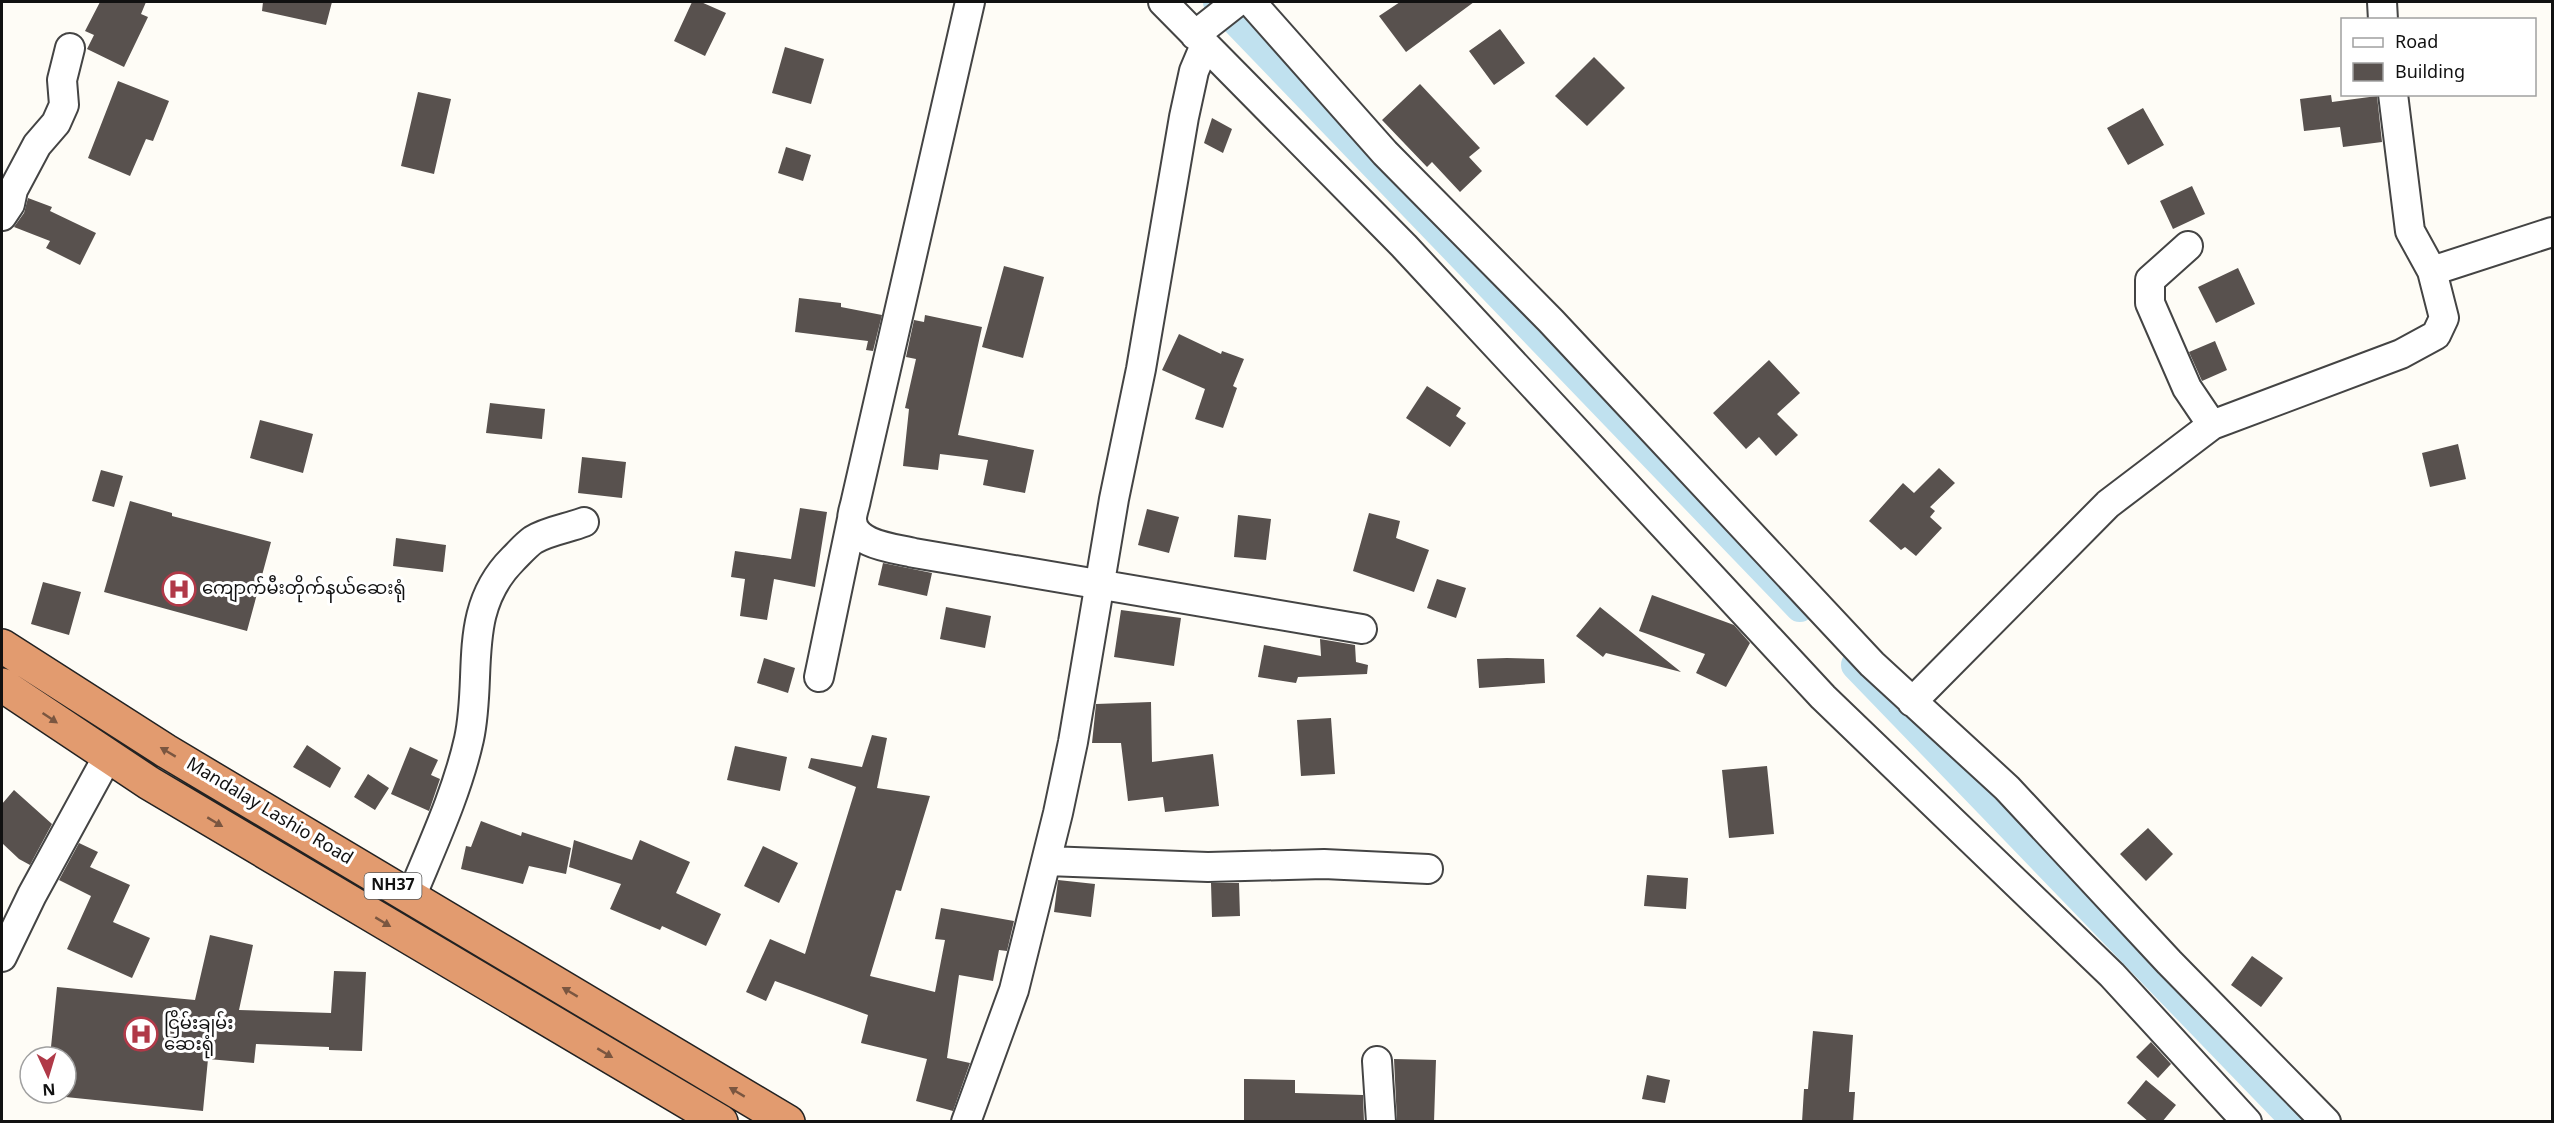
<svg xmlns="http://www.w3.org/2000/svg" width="2554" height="1123" font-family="Georgia,'Noto Sans Myanmar',serif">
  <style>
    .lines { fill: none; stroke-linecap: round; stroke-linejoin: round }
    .canal { stroke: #c0e1ef; stroke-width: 30 }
    .building { fill: #58514e }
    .street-casing { stroke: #444; stroke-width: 32 }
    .highway-casing { stroke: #222; stroke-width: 36 }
    .street { stroke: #fff; stroke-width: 28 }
    .highway { stroke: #e29b6f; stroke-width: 33 }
    .oneway { fill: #7a5640 }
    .labels { text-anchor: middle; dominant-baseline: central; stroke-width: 6; stroke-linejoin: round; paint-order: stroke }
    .shield { fill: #fff; stroke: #585858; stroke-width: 1.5 }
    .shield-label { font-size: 16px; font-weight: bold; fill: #111 }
    .poi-label { font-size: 18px; fill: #111; stroke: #fff; text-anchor: start }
    .street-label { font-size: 18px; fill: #111; stroke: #fff }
  </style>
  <rect width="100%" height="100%" fill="#fefcf6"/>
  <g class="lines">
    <path class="canal" d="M 1218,2 L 1800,607
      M 1856,665 L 2297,1122"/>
  </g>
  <path class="building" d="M 100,2 L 146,2 L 141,14 L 148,17 L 124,67 L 87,49 L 94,35 L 85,31 Z
    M 263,2 L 332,2 L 326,25 L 262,11 Z
    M 692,2 L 701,2 L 726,13 L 705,56 L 674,41 Z
    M 1400,2 L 1474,2 L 1406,52 L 1379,16 Z
    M 1500,29 L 1525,63 L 1494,85 L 1469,51 Z
    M 785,47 L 824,59 L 811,104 L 772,93 Z
    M 1594,57 L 1625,88 L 1587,126 L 1555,96 Z
    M 118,81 L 169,101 L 153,141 L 146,139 L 130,176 L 88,158 Z
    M 1420,84 L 1480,148 L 1469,157 L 1482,171 L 1460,192 L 1432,162 L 1427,167 L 1382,120 Z
    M 418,92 L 451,99 L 434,174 L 401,166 Z
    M 2331,95 L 2332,102 L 2377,96 L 2382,142 L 2343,147 L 2340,127 L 2304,131 L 2300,99 Z
    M 2143,108 L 2164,145 L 2128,165 L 2107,128 Z
    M 1212,118 L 1232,129 L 1223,153 L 1204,143 Z
    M 786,147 L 811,155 L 803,181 L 778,173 Z
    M 2192,186 L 2205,214 L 2173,229 L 2160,201 Z
    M 28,198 L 52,207 L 50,211 L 96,233 L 80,265 L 46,248 L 50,241 L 14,227 L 24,213 Z
    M 1004,266 L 1044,277 L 1023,358 L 982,347 Z
    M 2238,268 L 2255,304 L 2216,323 L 2198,287 Z
    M 799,298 L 841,303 L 841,307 L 882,315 L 873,351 L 866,350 L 868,341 L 795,332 Z
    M 925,315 L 982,327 L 958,435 L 1034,450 L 1025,493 L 983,485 L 988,460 L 940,454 L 938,470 L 903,466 L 909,409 L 905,408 L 916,359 L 906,357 L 914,320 L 924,322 Z
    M 1179,334 L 1221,354 L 1222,351 L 1244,359 L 1233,386 L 1237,388 L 1223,428 L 1195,419 L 1205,389 L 1162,370 Z
    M 2215,341 L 2227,370 L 2202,381 L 2189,352 Z
    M 1769,360 L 1800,393 L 1777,414 L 1798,435 L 1776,456 L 1759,437 L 1746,449 L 1713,413 Z
    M 1427,386 L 1461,408 L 1456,416 L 1466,423 L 1450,447 L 1406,418 Z
    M 490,403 L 545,409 L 542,439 L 486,433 Z
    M 260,420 L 313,434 L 303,473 L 250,458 Z
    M 2458,444 L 2466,479 L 2430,487 L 2422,453 Z
    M 582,457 L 626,462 L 622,498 L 578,493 Z
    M 1939,468 L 1955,483 L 1930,507 L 1935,511 L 1930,517 L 1942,528 L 1916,556 L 1905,547 L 1901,550 L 1869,521 L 1903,483 L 1914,493 Z
    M 101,470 L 123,476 L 114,507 L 92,501 Z
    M 130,501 L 172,513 L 172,516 L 271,542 L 247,631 L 104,592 Z
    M 800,508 L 827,512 L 815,587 L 774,579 L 767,620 L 740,616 L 745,579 L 731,577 L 735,551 L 791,559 Z
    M 1147,509 L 1179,517 L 1169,553 L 1138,545 Z
    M 1369,513 L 1400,521 L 1396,538 L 1429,550 L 1414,592 L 1353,571 Z
    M 1238,515 L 1271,519 L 1266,560 L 1234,557 Z
    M 396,538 L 446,545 L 443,572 L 393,566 Z
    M 883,563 L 932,573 L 927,596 L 878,585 Z
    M 1437,579 L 1466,588 L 1456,618 L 1427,608 Z
    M 43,582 L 81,592 L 69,635 L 31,624 Z
    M 1652,595 L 1734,625 L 1750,643 L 1726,687 L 1696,673 L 1705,654 L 1639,631 Z
    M 946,607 L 991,616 L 985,648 L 940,639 Z
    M 1600,607 L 1681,672 L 1606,653 L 1603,657 L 1576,636 Z
    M 1121,610 L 1181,618 L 1174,666 L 1114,657 Z
    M 1320,639 L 1355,645 L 1356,662 L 1368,665 L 1367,674 L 1298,677 L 1296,683 L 1258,677 L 1264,645 L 1321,656 Z
    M 764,658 L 795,668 L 788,693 L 757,683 Z
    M 1507,658 L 1544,659 L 1545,683 L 1479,688 L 1477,659 Z
    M 1151,702 L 1152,762 L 1213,754 L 1219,806 L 1165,812 L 1163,797 L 1128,801 L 1121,743 L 1092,743 L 1096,704 Z
    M 1331,718 L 1335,774 L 1301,776 L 1297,720 Z
    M 872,735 L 887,738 L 877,788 L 930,796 L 901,891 L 896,890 L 870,976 L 935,992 L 945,940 L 935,939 L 941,908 L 1014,921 L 1007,951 L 999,950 L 993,981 L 959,975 L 947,1058 L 970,1063 L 953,1111 L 916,1101 L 927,1059 L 861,1043 L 868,1015 L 775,981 L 766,1001 L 746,992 L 770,939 L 805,954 L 856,787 L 808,768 L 811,758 L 862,767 Z
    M 307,745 L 341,768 L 330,788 L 293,767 Z
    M 735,746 L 787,757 L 780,791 L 727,780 Z
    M 410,747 L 438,760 L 431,775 L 440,779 L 429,811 L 391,794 Z
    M 1767,766 L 1774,834 L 1729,838 L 1722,770 Z
    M 368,774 L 389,788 L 375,810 L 354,797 Z
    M 14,790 L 52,824 L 30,865 L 19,859 L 2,843 L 2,804 Z
    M 481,821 L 521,836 L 522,832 L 571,848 L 566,874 L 529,866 L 523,884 L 461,869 L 466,846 L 471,847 Z
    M 2148,828 L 2173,854 L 2146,881 L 2120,854 Z
    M 574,840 L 632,860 L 640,840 L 690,862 L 676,893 L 721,914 L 706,946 L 662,926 L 660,930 L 610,909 L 621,884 L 569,867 Z
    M 79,843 L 98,852 L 90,867 L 130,885 L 113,922 L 150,938 L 132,978 L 67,949 L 91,896 L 59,880 Z
    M 763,846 L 798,863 L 779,903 L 744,886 Z
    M 1647,875 L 1688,878 L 1686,909 L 1644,906 Z
    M 1058,880 L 1095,884 L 1091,917 L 1054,912 Z
    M 1211,883 L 1239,883 L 1240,916 L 1212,917 Z
    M 210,935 L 253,945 L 239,1010 L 331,1013 L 334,971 L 366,972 L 362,1051 L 329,1050 L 329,1047 L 256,1044 L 254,1063 L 208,1059 L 203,1111 L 46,1095 L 66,1093 L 66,1057 L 50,1057 L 57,987 L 195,1000 Z
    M 2252,956 L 2283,978 L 2261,1007 L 2231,985 Z
    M 1813,1031 L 1853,1035 L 1849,1092 L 1855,1092 L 1853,1122 L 1802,1122 L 1804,1089 L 1808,1089 Z
    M 2151,1042 L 2171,1064 L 2158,1078 L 2136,1057 Z
    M 1394,1059 L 1436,1060 L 1434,1122 L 1397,1122 Z
    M 1647,1075 L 1670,1080 L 1665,1103 L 1642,1099 Z
    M 1244,1079 L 1295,1080 L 1295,1093 L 1363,1095 L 1364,1122 L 1244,1122 Z
    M 2146,1080 L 2176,1105 L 2162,1122 L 2149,1122 L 2127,1103 Z"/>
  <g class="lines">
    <g class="street-casing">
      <path id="street" d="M 970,2 L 856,500 C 855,506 852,513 852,519 C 852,545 894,548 914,553 L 1362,629
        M 1163,2 L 1404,246 L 1823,697 L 2112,975 L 2247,1122
        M 1251,2 L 1385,153 L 1551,321 L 1872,664 L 2007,788 L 2169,962 L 2326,1122
        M 2382,2 L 2383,20
        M 1195,35 L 1237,2
        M 2,216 L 10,204 L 13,190 L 37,145 L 56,123 L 64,105 L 62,80 L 70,48
        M 2188,246 L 2150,280 L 2150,303 L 2187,388 L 2212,425
        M 2432,271 L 2552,232
        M 819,677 L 852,519
        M 1912,702 L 2108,504 L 2212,425 L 2401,354 L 2436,335 L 2444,318 L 2432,271 L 2410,231 L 2393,94
        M 1047,861 L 1208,867 L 1324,864 L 1428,869
        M 411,897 C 432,846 457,793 469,739 C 483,675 461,611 513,559 C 519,553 526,545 533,540 C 547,531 569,528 584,522
        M 2,957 L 32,895 L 108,756
        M 1377,1061 L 1381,1122
        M 966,1122 L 1014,990 L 1058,813 L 1073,742 L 1114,499 L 1141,369 L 1184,117 L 1194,71 L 1205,45"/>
    </g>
    <g class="highway-casing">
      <path id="highway" d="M 2,646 L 166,751 L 788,1122
        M 2,685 L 149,783 L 721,1122"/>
    </g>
    <use href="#street" class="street"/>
    <use href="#highway" class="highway"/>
  </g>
  <defs><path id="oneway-solid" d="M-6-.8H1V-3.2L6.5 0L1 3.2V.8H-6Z" transform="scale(1.5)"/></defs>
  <g class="oneway">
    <use href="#oneway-solid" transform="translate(50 718) rotate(34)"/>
    <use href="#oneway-solid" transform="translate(168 752) rotate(-149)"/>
    <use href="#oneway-solid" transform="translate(215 822) rotate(31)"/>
    <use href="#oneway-solid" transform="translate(383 922) rotate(31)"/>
    <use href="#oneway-solid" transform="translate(570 992) rotate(-149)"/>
    <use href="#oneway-solid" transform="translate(605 1053) rotate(31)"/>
    <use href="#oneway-solid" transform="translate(737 1092) rotate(-149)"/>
  </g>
  <defs>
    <g id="hospital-ring" transform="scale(1.725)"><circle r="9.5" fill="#fff" stroke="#b03948" stroke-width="1.5"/><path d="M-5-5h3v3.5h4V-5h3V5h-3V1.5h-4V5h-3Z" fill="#b03948"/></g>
  </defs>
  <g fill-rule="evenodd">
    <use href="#hospital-ring" x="179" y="589"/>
    <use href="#hospital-ring" x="141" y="1034"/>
  </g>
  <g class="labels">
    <rect class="shield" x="364.5" y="873" width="57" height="26" rx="4.5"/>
    <g class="shield-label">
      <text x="393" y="886">NH37</text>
    </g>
    <g class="poi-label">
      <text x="202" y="589">ကျောက်မီးတိုက်နယ်ဆေးရုံ</text>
      <text x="164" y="1024">ငြိမ်းချမ်း<tspan x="164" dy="21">ဆေးရုံ</tspan></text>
    </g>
    <g class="street-label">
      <text transform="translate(269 812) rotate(31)">Mandalay Lashio Road</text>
    </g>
  </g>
  <rect width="2554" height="1123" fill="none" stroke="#111111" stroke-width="6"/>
  <rect x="2341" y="18" width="195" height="78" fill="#ffffff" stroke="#a0a0a0" stroke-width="1.5"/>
  <rect x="2353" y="38" width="30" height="9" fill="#ffffff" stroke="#a0a0a0" stroke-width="1.5"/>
  <text x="2395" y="48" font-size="18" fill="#111111">Road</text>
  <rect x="2353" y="63" width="30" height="18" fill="#58514e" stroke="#a0a0a0" stroke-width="1.5"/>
  <text x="2395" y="78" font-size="18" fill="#111111">Building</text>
  <g transform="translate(48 1075) rotate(176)"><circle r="28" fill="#ffffff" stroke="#a0a0a0" stroke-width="1.5"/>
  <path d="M0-4.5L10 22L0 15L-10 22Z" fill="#b03948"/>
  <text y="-9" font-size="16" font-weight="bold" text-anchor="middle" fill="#111111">N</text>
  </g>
</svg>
